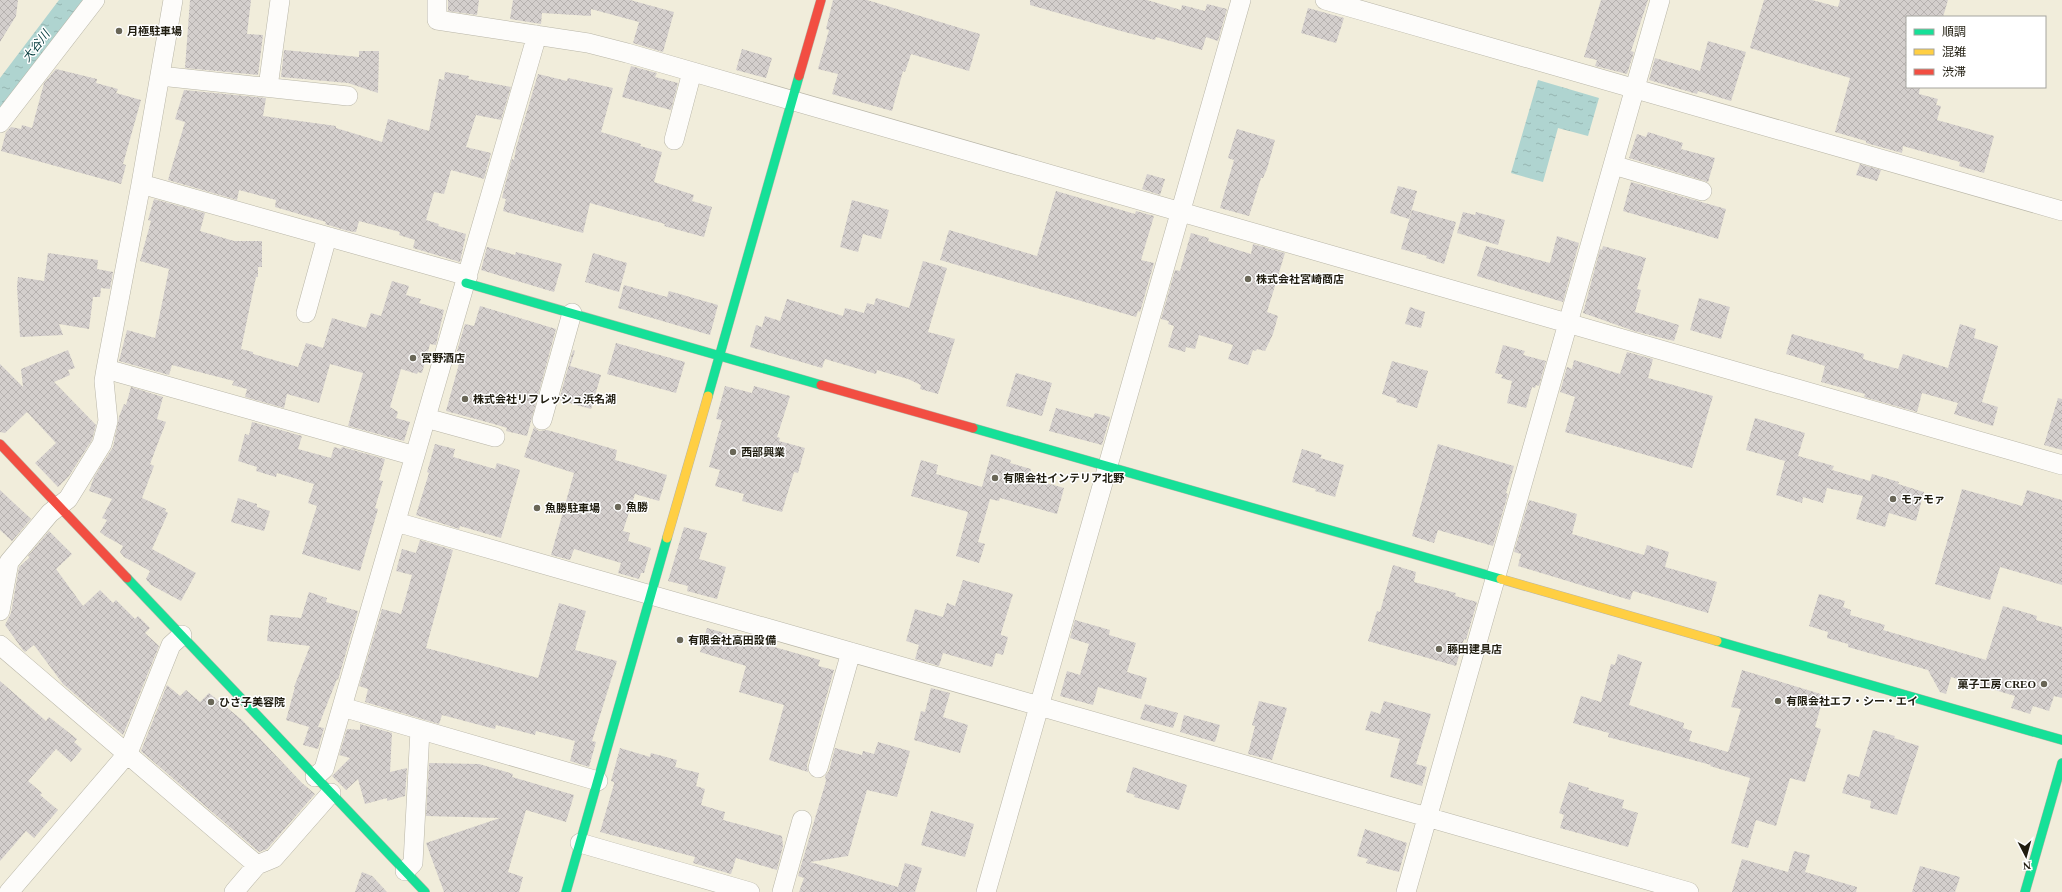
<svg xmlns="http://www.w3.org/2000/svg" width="2062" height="892" font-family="'Times New Roman','Noto Sans JP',serif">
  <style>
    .water { fill: url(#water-ripples) }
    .building { fill: url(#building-cross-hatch) }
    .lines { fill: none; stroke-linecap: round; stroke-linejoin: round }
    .street-casing { stroke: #b8b5a7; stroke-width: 20 }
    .fast-casing { stroke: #b8b5a7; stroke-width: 10 }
    .slow-casing { stroke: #b8b5a7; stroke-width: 10 }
    .jam-casing { stroke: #b8b5a7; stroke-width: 10 }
    .street { stroke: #fdfcfa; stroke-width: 19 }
    .fast { stroke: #16e098; stroke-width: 9 }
    .slow { stroke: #ffcf43; stroke-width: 9 }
    .jam { stroke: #f24e42; stroke-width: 9 }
    .poi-dot { fill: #696657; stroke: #fff; stroke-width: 1.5 }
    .labels { text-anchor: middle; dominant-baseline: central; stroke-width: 3; stroke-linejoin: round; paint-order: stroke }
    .poi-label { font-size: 11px; font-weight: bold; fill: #201d10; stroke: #fff; text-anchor: start }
    .water-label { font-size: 12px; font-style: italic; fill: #053a3c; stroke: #fff }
  </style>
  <defs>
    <pattern id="water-ripples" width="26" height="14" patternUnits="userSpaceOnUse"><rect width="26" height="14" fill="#afd4d0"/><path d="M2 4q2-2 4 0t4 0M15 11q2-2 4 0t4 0" fill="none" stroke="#96b6b2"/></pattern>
    <pattern id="building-cross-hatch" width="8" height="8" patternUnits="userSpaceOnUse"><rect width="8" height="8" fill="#d4cfcd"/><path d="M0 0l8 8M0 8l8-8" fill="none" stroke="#b6b1af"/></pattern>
  </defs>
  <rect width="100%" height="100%" fill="#f1eddb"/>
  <path class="water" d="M 59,0 L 84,0 L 0,110 L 0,78 Z
    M 1538,80 L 1599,98 L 1588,136 L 1558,128 L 1543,182 L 1511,173 Z"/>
  <path class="building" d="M 0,0 L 18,0 L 16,16 L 0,42 Z
    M 190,0 L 251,0 L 247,34 L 263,35 L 258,75 L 185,68 Z
    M 448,0 L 479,0 L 477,15 L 448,11 Z
    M 513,0 L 630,0 L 674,12 L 663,52 L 633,43 L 639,22 L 591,9 L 591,16 L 542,13 L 541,24 L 510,19 Z
    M 833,0 L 867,0 L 980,34 L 969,71 L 911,54 L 905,72 L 903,71 L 892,111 L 832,94 L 838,74 L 818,69 L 829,30 L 826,29 Z
    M 1030,0 L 1147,0 L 1181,10 L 1182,5 L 1205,11 L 1207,4 L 1227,9 L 1218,41 L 1206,37 L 1202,50 L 1156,37 L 1155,40 L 1121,31 L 1030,5 Z
    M 1601,0 L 1648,0 L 1631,51 L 1634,52 L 1627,74 L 1595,66 L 1597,60 L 1584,57 Z
    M 1764,0 L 1812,0 L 1838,7 L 1840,0 L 1948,0 L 1943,17 L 1907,17 L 1907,87 L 1920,87 L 1919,94 L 1938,99 L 1936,105 L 1941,106 L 1937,120 L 1994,136 L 1984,173 L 1959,166 L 1960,162 L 1903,146 L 1902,153 L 1866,143 L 1866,141 L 1835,132 L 1850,78 L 1750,48 Z
    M 1308,8 L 1344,18 L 1336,43 L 1301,33 Z
    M 1708,41 L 1746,52 L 1731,101 L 1698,91 L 1697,94 L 1649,80 L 1655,58 L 1700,71 Z
    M 742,49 L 772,58 L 766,78 L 736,70 Z
    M 284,50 L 359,57 L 359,51 L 379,51 L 378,93 L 348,83 L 281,77 Z
    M 631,66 L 657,73 L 655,77 L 678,83 L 671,110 L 622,97 Z
    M 56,69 L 97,79 L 96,83 L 118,89 L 116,93 L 141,100 L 123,164 L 126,165 L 121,184 L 1,151 L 6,132 L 11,127 L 21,129 L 22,125 L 32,128 L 44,83 Z
    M 445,72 L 469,76 L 468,79 L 511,87 L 501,120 L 476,115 L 466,147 L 491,153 L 484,179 L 451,170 L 444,194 L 434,192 L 426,220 L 439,224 L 438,226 L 466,234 L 460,262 L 413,248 L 415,240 L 399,235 L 400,232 L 359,221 L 356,232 L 348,231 L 325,224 L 326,222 L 275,207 L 276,200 L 239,190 L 237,200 L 168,180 L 185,122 L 175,119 L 184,90 L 266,98 L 263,116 L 336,126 L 336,128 L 382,142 L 388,119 L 429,131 L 439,79 L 444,80 Z
    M 538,74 L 567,81 L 568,78 L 613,88 L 601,132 L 641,144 L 640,146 L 662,152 L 654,182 L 694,195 L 692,201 L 712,207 L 704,237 L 664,226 L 665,224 L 590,203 L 583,233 L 503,211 L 506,199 L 502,198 L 505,185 L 512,159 L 514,160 L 516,148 Z
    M 1237,129 L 1275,140 L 1267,169 L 1263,178 L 1261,178 L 1249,216 L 1220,208 L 1234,160 L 1228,158 Z
    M 1648,132 L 1683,143 L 1681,149 L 1715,158 L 1708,182 L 1629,158 L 1637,134 L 1646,137 Z
    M 1860,164 L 1881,170 L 1877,181 L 1856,175 Z
    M 1147,174 L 1165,179 L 1160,195 L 1142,189 Z
    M 1631,182 L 1726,209 L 1718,239 L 1623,211 Z
    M 1398,186 L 1417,191 L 1409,219 L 1390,213 Z
    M 1056,191 L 1135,214 L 1136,211 L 1154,216 L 1141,260 L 1154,263 L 1140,312 L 1138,311 L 1136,317 L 940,260 L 949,230 L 1037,256 Z
    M 154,199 L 205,213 L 200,231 L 234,241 L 262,241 L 262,267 L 258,267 L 258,277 L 256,277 L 241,349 L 253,352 L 253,354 L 298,367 L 306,343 L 323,348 L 332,318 L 366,328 L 371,313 L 381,316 L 392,281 L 409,286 L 406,295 L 421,299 L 419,303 L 444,310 L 436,345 L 430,344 L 422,373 L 418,372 L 417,374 L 401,369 L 390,407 L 398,412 L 396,418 L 410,422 L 404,441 L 348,426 L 363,373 L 330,364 L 319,403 L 287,394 L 284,408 L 245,397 L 247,389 L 232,385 L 234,381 L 172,365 L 169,375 L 119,361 L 127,330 L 155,338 L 169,269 L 140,261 L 151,221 L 148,220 Z
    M 852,200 L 889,210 L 881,239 L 863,234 L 858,252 L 840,247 Z
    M 1412,210 L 1456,222 L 1444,264 L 1426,258 L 1427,256 L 1401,249 Z
    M 1463,212 L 1475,215 L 1476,212 L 1505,220 L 1498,245 L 1457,233 Z
    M 1191,233 L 1209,238 L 1208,241 L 1251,254 L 1253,244 L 1285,253 L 1267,312 L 1278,316 L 1273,334 L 1265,351 L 1257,349 L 1256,351 L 1253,350 L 1248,365 L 1228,359 L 1233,345 L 1199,335 L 1195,349 L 1186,347 L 1185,352 L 1168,347 L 1174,326 L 1168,324 L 1169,321 L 1161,319 L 1175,270 L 1180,271 Z
    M 1557,236 L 1579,243 L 1563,302 L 1477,276 L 1486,246 L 1550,263 Z
    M 1603,246 L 1646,258 L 1637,289 L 1641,290 L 1635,312 L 1679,325 L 1674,341 L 1634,331 L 1583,313 L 1600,249 L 1602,250 Z
    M 487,247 L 515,255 L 516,252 L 562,264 L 554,292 L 481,270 Z
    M 48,253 L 98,260 L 97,269 L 113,272 L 110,289 L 101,288 L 100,297 L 93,297 L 89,329 L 59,324 L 63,335 L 20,337 L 17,286 L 18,277 L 44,281 Z
    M 593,253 L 627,263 L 619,292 L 585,282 Z
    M 923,261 L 947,268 L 928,332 L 955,339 L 938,394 L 920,389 L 921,385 L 908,379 L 877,370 L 876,374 L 825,359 L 822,368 L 750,347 L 756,325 L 762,327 L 765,316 L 780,321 L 787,299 L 843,316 L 845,308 L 864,313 L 867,303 L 874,305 L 876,298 L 909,308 Z
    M 624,285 L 667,297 L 669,291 L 718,305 L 710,335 L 618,308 Z
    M 1699,298 L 1730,307 L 1721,339 L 1690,330 Z
    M 480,306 L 556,329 L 527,436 L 506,431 L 507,428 L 494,424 L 446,411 L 462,353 L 457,351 L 465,324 L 474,326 Z
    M 1410,307 L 1425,312 L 1421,328 L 1405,324 Z
    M 1960,324 L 1976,329 L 1974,338 L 1998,346 L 1982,402 L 1998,407 L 1993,426 L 1954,414 L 1958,403 L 1922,393 L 1917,412 L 1864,397 L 1865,394 L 1821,382 L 1825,366 L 1786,354 L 1792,334 L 1864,354 L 1863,359 L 1898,369 L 1903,354 L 1948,368 Z
    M 616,343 L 685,362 L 676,393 L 607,374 Z
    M 1503,345 L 1525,351 L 1523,355 L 1546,361 L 1539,386 L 1536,385 L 1535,388 L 1532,387 L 1526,408 L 1507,403 L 1512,381 L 1501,378 L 1503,375 L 1495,373 Z
    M 68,350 L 75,368 L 68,370 L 70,375 L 54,382 L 96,425 L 92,440 L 69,476 L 58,487 L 35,463 L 56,443 L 27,412 L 5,433 L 0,432 L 0,364 L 23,387 L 21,369 Z
    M 573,350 L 575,351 L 570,366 L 601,375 L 591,409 L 559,400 Z
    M 1627,352 L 1653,359 L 1648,378 L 1713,396 L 1692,468 L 1565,432 L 1575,397 L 1560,392 L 1567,367 L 1572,369 L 1574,360 L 1620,374 Z
    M 1392,361 L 1428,371 L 1417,408 L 1396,402 L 1397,399 L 1382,394 Z
    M 1016,373 L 1052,383 L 1042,416 L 1006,406 Z
    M 725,386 L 752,393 L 754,386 L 790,396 L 777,437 L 780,438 L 779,441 L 805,448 L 798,473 L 794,472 L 782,512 L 742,501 L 744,494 L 715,486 L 720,470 L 709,467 L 722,420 L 716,419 Z
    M 131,387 L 163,397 L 157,419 L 166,422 L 150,464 L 154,466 L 142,498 L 166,509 L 165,511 L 168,513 L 152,549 L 196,573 L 181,601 L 151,585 L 146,579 L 150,571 L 124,557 L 120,552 L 123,546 L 105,536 L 100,532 L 107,520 L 102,518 L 112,499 L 89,491 L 94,477 L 113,447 L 119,417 L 124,404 L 126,405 Z
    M 2058,398 L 2062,399 L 2062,450 L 2044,445 Z
    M 1056,408 L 1093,418 L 1095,413 L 1110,417 L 1102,445 L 1049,431 Z
    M 1755,418 L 1805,433 L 1798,456 L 1834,466 L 1832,470 L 1870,481 L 1872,474 L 1899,482 L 1898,484 L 1924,492 L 1916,521 L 1889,513 L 1885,527 L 1856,519 L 1863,496 L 1827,488 L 1823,503 L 1803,497 L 1802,503 L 1776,495 L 1785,461 L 1746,450 Z
    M 252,422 L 302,436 L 298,449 L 331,458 L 334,447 L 341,449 L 342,447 L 385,459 L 379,480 L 383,481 L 375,508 L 378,509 L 360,571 L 302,554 L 317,506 L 308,503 L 314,484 L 277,473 L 276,477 L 256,471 L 257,467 L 238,461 L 245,434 L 249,435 Z
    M 534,427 L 539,431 L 547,430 L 617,450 L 615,460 L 667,475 L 659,501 L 635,494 L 623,531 L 630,533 L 628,541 L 651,548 L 644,573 L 641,573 L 639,579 L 618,573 L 621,563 L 574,549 L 570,560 L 551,555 L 574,473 L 524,457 Z
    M 435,444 L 455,449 L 453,457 L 495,469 L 497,463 L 520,470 L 501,538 L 460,526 L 459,529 L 416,515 L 429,473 L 427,472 Z
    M 1438,444 L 1514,466 L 1506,493 L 1508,494 L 1493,546 L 1438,530 L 1434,543 L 1412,536 Z
    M 1302,449 L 1322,455 L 1320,458 L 1344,465 L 1335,497 L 1315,491 L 1316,489 L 1292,482 Z
    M 991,454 L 1011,460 L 1010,463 L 1031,469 L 1029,478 L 1064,488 L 1057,514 L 1000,498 L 999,501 L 990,499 L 978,542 L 985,544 L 979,563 L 956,556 L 968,512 L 911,496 L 921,460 L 938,465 L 936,474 L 982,487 Z
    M 1962,489 L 2022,506 L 2027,490 L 2062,500 L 2062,585 L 2000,567 L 1990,600 L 1935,584 Z
    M 0,490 L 31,519 L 12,541 L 0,530 Z
    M 238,498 L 257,504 L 257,507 L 270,511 L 264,531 L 231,522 Z
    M 1529,500 L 1577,514 L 1572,534 L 1644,555 L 1647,545 L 1669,552 L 1665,567 L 1717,582 L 1708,613 L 1633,591 L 1630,600 L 1518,566 L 1521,554 L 1514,552 Z
    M 684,527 L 707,533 L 699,559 L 726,567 L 717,599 L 687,591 L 688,586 L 668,581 Z
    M 49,531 L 72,554 L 56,569 L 83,606 L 100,590 L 113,603 L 116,600 L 135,619 L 138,616 L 150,628 L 145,633 L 159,646 L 123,735 L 63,684 L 34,645 L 25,652 L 23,650 L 5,625 L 11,613 L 19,567 L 30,557 L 28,556 Z
    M 420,540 L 453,550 L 426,648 L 538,678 L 559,603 L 586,611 L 575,650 L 617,661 L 592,741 L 596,742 L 589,767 L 570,761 L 575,741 L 536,731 L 535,735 L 496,725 L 495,729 L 442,715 L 439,724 L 365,702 L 368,689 L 359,686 L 382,609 L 401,614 L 412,575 L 396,571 L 402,549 L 416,553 Z
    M 1393,565 L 1416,572 L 1414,582 L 1456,593 L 1455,596 L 1477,602 L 1466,640 L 1464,639 L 1456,666 L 1368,641 L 1377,611 L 1380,612 Z
    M 963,580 L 1013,594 L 1001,633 L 1001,635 L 1008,637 L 1003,655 L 996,653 L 992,667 L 943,653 L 939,666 L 915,659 L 919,645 L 906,641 L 915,609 L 943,617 L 947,603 L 955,606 Z
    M 309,592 L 327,598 L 326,602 L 358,611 L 338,680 L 337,679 L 318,727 L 324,728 L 318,749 L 303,745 L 309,727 L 286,720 L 295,687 L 294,687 L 310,646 L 267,641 L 270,615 L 301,618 Z
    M 1819,594 L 1845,601 L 1843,607 L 1851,610 L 1850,615 L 1885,625 L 1883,630 L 1986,660 L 2003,606 L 2037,616 L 2036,620 L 2062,627 L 2062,698 L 2054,696 L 2049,711 L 2033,706 L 2030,714 L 2011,708 L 2015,696 L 1951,677 L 1946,694 L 1940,692 L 1928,670 L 1848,647 L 1848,644 L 1827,638 L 1828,632 L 1809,626 Z
    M 1075,620 L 1110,630 L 1109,635 L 1136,643 L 1127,672 L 1147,678 L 1141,699 L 1098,687 L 1093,705 L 1060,696 L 1067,671 L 1080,675 L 1089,644 L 1070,638 Z
    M 707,628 L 820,660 L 818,666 L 834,670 L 807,765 L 808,772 L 769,760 L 784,705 L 739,692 L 746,666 L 700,652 Z
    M 1618,654 L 1642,662 L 1629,705 L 1684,723 L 1683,728 L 1692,731 L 1689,741 L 1728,752 L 1741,709 L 1731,707 L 1742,670 L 1824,695 L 1815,727 L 1821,729 L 1805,782 L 1790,778 L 1776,826 L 1756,820 L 1748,848 L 1731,843 L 1750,778 L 1710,766 L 1711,765 L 1608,737 L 1609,733 L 1573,723 L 1581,696 L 1601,702 L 1611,664 L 1615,665 Z
    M 0,681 L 46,721 L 49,717 L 77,739 L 74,742 L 82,749 L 71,762 L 56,749 L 28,781 L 42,793 L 40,795 L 58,810 L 34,838 L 26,831 L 0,861 Z
    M 167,685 L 180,696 L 186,690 L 200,702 L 209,693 L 242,720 L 302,783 L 315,794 L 267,849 L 259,852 L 141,751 Z
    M 931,688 L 950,693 L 943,717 L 968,725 L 960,753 L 914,740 L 921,711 L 925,712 Z
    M 1259,701 L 1287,708 L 1272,760 L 1248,754 L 1255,726 L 1252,725 Z
    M 1384,701 L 1431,714 L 1416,764 L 1427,767 L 1422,786 L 1390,777 L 1400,739 L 1365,730 L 1371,711 L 1380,714 Z
    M 1145,704 L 1178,713 L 1173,728 L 1140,719 Z
    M 1184,715 L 1220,725 L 1215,742 L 1180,732 Z
    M 360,724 L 392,733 L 390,772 L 407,768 L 405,796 L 387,801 L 387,798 L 365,804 L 358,779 L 346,790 L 332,776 L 350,758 L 339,755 L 347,729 L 360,730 Z
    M 1873,730 L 1895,736 L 1894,738 L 1919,746 L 1897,815 L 1870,808 L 1871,801 L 1842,793 L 1848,774 L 1859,777 Z
    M 878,742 L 910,751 L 897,797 L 867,790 L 848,856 L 810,862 L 898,887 L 905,863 L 922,868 L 915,892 L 799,892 L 804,878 L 798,876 L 826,781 L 825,776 L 829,771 L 835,748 L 862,755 L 863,751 L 874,754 Z
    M 620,748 L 650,757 L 651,753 L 677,760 L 675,767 L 699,773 L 696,786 L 705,789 L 701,805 L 725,812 L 723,820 L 782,836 L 783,846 L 777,870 L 736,858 L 731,874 L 693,863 L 695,857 L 600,832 L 614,784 L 614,782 L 611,781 Z
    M 429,763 L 479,764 L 513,774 L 512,777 L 574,795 L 566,822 L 526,810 L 508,872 L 523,877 L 519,892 L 444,892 L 426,843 L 500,818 L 426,816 Z
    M 1133,767 L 1187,785 L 1179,810 L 1134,797 L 1135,795 L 1126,792 Z
    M 1569,782 L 1589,788 L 1588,790 L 1624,800 L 1622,808 L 1638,813 L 1628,847 L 1560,828 L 1564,815 L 1559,813 Z
    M 931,811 L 974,824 L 965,857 L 921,845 Z
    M 1365,829 L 1407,843 L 1399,872 L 1366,863 L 1368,859 L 1357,856 Z
    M 1794,851 L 1810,855 L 1805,872 L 1857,887 L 1856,892 L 1732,892 L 1742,859 L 1788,872 Z
    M 1920,866 L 1960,877 L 1955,892 L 1912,892 Z
    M 362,872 L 372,876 L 387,892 L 355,892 Z"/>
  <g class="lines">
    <g class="street-casing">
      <path id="street" d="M 437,0 L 437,20 L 588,43 L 627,53 L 2062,465
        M 1325,0 L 2062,211
        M 160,76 L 348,96
        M 268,87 L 280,0
        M 0,123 L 95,0
        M 674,140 L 692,72
        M 1613,165 L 1702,191
        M 141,184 L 468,276
        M 306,313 L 327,237
        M 106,369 L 415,456
        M 426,418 L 495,437
        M 542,420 L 572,313
        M 396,522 L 1689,892
        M 0,611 L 9,562 L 50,513 L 68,499 L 102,444 L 108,421 L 104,381 L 106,369 L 141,184 L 173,0
        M 0,645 L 257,865
        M 342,707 L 598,781
        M 818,768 L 851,652
        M 315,777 L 324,769 L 537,35
        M 580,843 L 750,892
        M 405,871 L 413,863 L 420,730
        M 9,892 L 128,753 L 171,645 L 182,635
        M 234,892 L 257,865 L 274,858 L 331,793
        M 782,892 L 802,820
        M 986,892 L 1241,0
        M 1406,892 L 1660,0"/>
    </g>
    <g class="fast-casing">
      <path id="fast" d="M 466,283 L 821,385
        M 708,396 L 799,76
        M 973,428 L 1501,579
        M 127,578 L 425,892
        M 1717,641 L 2062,740
        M 566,892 L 667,538
        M 2025,892 L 2062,763"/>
    </g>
    <g class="slow-casing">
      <path id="slow" d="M 667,538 L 708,396
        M 1501,579 L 1717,641"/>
    </g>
    <g class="jam-casing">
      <path id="jam" d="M 799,76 L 821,0
        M 821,385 L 973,428
        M 0,444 L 127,578"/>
    </g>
    <use href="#street" class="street"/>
    <use href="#fast" class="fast"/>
    <use href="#slow" class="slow"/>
    <use href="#jam" class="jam"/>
  </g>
  <g class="poi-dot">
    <circle cx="119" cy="31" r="4"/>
    <circle cx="1248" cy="279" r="4"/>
    <circle cx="413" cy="358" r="4"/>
    <circle cx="465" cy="399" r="4"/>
    <circle cx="733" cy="452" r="4"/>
    <circle cx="995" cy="478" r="4"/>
    <circle cx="1893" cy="499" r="4"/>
    <circle cx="618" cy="507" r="4"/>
    <circle cx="537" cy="508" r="4"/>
    <circle cx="680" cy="640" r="4"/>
    <circle cx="1439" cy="649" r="4"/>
    <circle cx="2044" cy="684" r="4"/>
    <circle cx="1778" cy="701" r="4"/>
    <circle cx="211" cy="702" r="4"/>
  </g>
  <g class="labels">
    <g class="poi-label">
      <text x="127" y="31">月極駐車場</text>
      <text x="1256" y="279">株式会社宮崎商店</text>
      <text x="421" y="358">宮野酒店</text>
      <text x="473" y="399">株式会社リフレッシュ浜名湖</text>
      <text x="741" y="452">西部興業</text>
      <text x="1003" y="478">有限会社インテリア北野</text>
      <text x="1901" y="499">モァモァ</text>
      <text x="626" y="507">魚勝</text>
      <text x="545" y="508">魚勝駐車場</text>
      <text x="688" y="640">有限会社高田設備</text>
      <text x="1447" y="649">藤田建具店</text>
      <text x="2036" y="684" text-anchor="end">菓子工房 CREO</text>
      <text x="1786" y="701">有限会社エフ・シー・エイ</text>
      <text x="219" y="702">ひさ子美容院</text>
    </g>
    <g class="water-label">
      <text transform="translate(36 46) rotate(-52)">大谷川</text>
    </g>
  </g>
  <rect x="1906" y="16" width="140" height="72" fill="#ffffff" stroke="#a6a59f"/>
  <rect x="1914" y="29" width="20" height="6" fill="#16e098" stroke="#a6a59f"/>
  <text x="1942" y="36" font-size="12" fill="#201d10">順調</text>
  <rect x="1914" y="49" width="20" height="6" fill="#ffcf43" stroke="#a6a59f"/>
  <text x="1942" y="56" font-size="12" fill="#201d10">混雑</text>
  <rect x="1914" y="69" width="20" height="6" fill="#f24e42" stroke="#a6a59f"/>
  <text x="1942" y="76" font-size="12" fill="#201d10">渋滞</text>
  <g transform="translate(2026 856) rotate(174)" stroke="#ffffff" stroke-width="3" paint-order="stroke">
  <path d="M0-3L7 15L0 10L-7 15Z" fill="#201d10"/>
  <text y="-6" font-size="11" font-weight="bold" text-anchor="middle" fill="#201d10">N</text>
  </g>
</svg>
